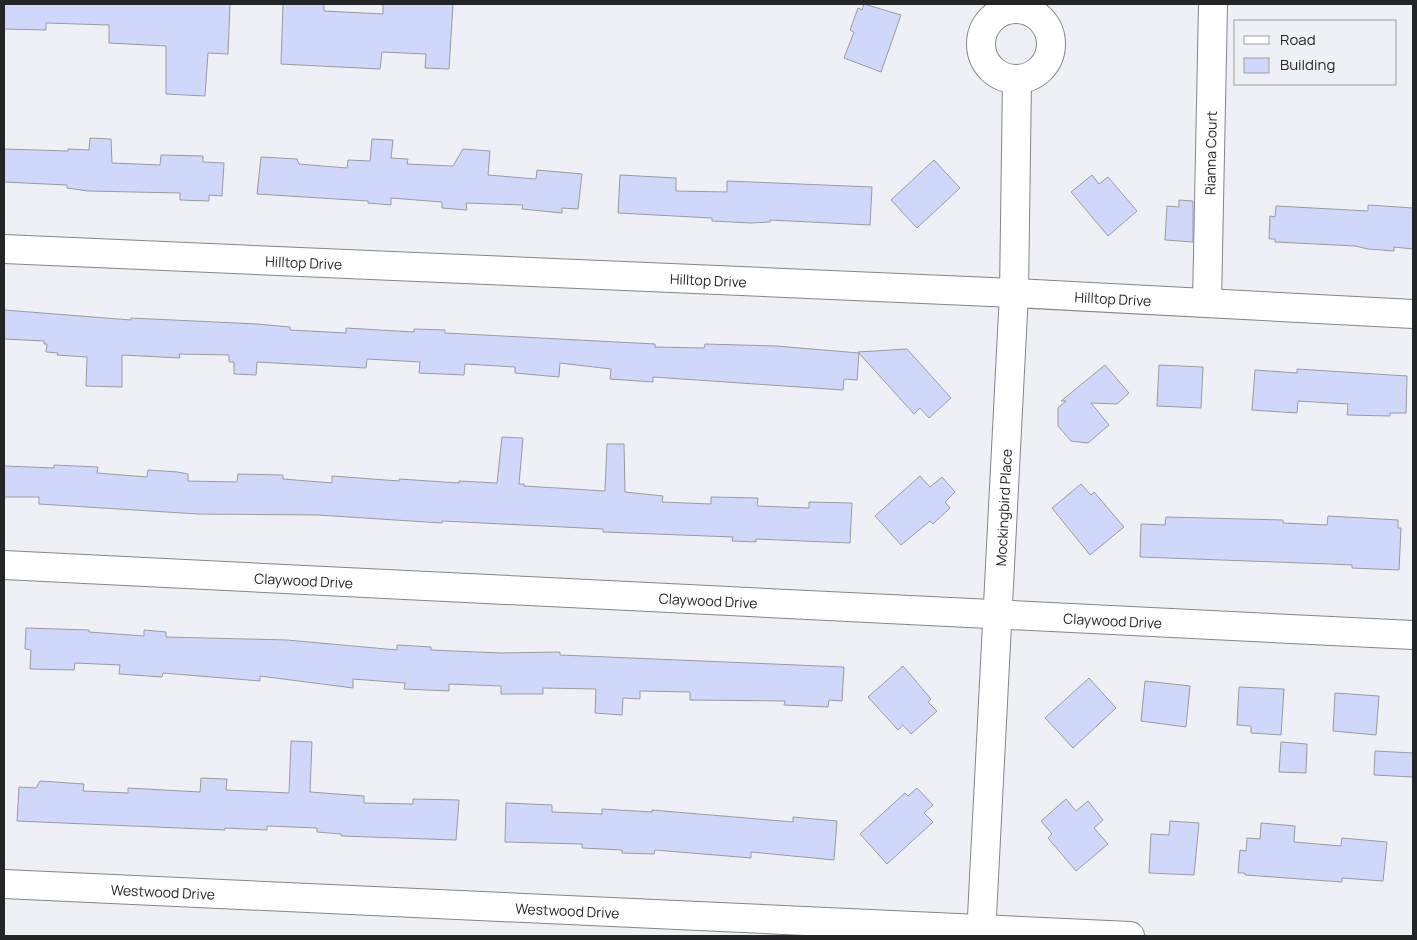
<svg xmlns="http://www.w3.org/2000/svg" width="1417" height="940" font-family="Manrope,sans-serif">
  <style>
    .building { fill: #cfd8fb; stroke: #9a9b9f }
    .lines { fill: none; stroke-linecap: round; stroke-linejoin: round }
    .minor-casing { stroke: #848589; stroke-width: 30 }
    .minor { stroke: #fff; stroke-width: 28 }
    .labels { text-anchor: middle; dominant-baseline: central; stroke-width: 5; stroke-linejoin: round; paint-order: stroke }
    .street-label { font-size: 14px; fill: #242526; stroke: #eff0f5 }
  </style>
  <rect width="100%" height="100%" fill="#eff0f5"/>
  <path class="building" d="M 4,4 L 230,4 L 228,54 L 208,53 L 205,96 L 166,94 L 166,46 L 109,43 L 109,25 L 46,23 L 46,30 L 4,29 Z
    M 283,4 L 324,4 L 324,11 L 383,14 L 383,4 L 453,4 L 449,69 L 425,68 L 426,54 L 382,52 L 380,69 L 281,64 Z
    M 864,4 L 901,15 L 881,72 L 844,58 L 854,32 L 850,30 L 858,8 L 862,10 Z
    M 90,138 L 111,139 L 112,163 L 160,165 L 161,155 L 203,156 L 203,162 L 224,163 L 222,196 L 209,195 L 209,201 L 180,200 L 180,193 L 88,191 L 67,188 L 67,185 L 4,182 L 4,149 L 68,151 L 68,149 L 89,150 Z
    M 372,139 L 393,140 L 391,158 L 408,159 L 407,164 L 453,166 L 463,149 L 490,151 L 488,175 L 536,179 L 537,170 L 582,174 L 578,209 L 562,208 L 562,213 L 522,209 L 523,205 L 466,203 L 467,210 L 442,208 L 442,202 L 391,198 L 391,205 L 368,203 L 368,201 L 257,194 L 261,157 L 297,159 L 299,164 L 347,168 L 348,160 L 370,161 Z
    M 934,160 L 960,188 L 917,228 L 891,200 Z
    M 620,175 L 676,178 L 676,191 L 727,192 L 727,181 L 872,187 L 870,225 L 770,220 L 770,222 L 751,223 L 712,221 L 712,218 L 618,213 Z
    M 1092,175 L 1099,184 L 1108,177 L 1137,211 L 1108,236 L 1071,192 Z
    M 1179,200 L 1193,201 L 1193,242 L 1165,240 L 1167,206 L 1179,207 Z
    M 1368,205 L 1413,208 L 1413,249 L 1394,247 L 1394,251 L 1368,249 L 1355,246 L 1275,242 L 1275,239 L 1269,239 L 1270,216 L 1275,217 L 1276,206 L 1368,211 Z
    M 4,310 L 131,320 L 131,318 L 257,324 L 290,327 L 290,330 L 346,333 L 346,328 L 414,332 L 414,329 L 445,330 L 445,333 L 655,344 L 655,347 L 704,348 L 705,344 L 776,346 L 859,353 L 857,380 L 844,379 L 843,390 L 653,377 L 653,382 L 610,379 L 611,369 L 560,363 L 559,377 L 515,373 L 515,367 L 465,364 L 464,375 L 419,373 L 420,362 L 367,359 L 366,368 L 257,362 L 256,375 L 234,374 L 234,362 L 229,362 L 229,355 L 179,354 L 180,358 L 122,355 L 122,387 L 86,386 L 87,357 L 57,355 L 58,353 L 46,352 L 47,344 L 44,344 L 44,341 L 4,339 Z
    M 907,349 L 951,398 L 929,418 L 920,408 L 914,414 L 858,352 Z
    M 1105,365 L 1129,393 L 1117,404 L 1091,403 L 1109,425 L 1088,443 L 1071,441 L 1058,426 L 1058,408 L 1066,401 L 1061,401 Z
    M 1159,365 L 1203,367 L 1201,408 L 1157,406 Z
    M 1297,369 L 1407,376 L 1406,413 L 1390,413 L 1390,416 L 1347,415 L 1348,404 L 1298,401 L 1297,413 L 1252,410 L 1255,370 L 1297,373 Z
    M 502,437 L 523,438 L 519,484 L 524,484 L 524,486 L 605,491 L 607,444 L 624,444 L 625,492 L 663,496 L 662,502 L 711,504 L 711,497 L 758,498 L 757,506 L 809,508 L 809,502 L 852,503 L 850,543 L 756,539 L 756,542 L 732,541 L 733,537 L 603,532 L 603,529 L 442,521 L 442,523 L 318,515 L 198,514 L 39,504 L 39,497 L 4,497 L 4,466 L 54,468 L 54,465 L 98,467 L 97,473 L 147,477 L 148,470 L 178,472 L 188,474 L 188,481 L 237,482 L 238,474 L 283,475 L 283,479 L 332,483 L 332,476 L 399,481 L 399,479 L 459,483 L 459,481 L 497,483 Z
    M 920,476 L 930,487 L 942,477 L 955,492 L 945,502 L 950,508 L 933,524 L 930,521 L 901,545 L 875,516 Z
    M 1081,484 L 1091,495 L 1094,492 L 1124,527 L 1090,555 L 1052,508 Z
    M 1328,516 L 1398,520 L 1398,528 L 1401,528 L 1399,570 L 1352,568 L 1352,565 L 1330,564 L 1140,557 L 1141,524 L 1165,525 L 1166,517 L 1283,520 L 1283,523 L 1327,525 Z
    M 26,628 L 89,630 L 89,632 L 144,636 L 144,630 L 166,632 L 166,637 L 287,640 L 397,650 L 397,645 L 431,647 L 431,650 L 501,653 L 560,652 L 560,655 L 844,667 L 842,701 L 829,700 L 828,707 L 784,705 L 785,701 L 690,700 L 690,692 L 640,691 L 640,699 L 623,698 L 622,715 L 595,713 L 596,689 L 543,688 L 543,694 L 501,694 L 501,686 L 449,684 L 449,691 L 404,689 L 405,683 L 353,679 L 353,688 L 260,676 L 260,681 L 163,673 L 162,677 L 119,674 L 120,665 L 75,663 L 74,670 L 30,669 L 31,650 L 25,649 Z
    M 903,666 L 931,699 L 928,702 L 937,711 L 911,734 L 903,725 L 898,730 L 868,697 Z
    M 1089,678 L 1116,708 L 1073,748 L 1045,718 Z
    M 1145,681 L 1190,686 L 1186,727 L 1141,721 Z
    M 1239,687 L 1284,689 L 1281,735 L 1251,733 L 1251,726 L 1237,725 Z
    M 1335,693 L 1379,696 L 1376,735 L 1333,731 Z
    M 291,741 L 312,742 L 310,792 L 364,796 L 364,803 L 413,804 L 413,799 L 459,800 L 456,840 L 341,836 L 341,834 L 317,832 L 317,828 L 267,826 L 267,830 L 225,828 L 225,830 L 17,821 L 19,787 L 36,788 L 40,781 L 84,784 L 83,791 L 128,793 L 128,788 L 200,792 L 201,778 L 227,779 L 226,790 L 289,793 Z
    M 1281,742 L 1307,744 L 1306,773 L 1279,772 Z
    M 1375,751 L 1413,753 L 1413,777 L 1374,775 Z
    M 917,788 L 933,805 L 924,813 L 933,822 L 887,864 L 860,834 L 905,793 L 908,796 Z
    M 1066,799 L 1076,811 L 1088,801 L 1103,820 L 1094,828 L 1108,844 L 1076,871 L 1048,838 L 1052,834 L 1041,821 Z
    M 506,803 L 552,805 L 552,812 L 602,814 L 602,809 L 652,812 L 652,810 L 793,822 L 793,817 L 837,821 L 834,860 L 751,852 L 751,858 L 655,850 L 654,854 L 622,853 L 622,850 L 582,848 L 582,844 L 505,842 Z
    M 1170,821 L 1199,823 L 1194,875 L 1149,873 L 1151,834 L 1169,835 Z
    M 1261,823 L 1295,826 L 1294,842 L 1341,846 L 1342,838 L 1387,842 L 1383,881 L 1342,878 L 1342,882 L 1245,875 L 1245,873 L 1238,873 L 1240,850 L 1246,851 L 1247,838 L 1260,839 Z"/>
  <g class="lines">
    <g class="minor-casing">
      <g id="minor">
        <circle cx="1016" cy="44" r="35"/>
        <path id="s1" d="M 4,249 L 1014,293 L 1413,314"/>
        <path id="s2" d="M 1207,303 L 1213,4"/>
        <path id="s3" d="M 4,565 L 1413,635"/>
        <path id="s4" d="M 4,884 L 1130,936"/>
        <path id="s5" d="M 981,936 L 1014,293 L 1017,80"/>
      </g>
    </g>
    <use href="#minor" class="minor"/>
  </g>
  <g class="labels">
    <g class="street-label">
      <text stroke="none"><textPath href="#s2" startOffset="150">Rianna Court</textPath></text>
      <text stroke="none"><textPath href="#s1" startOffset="300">Hilltop Drive</textPath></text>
      <text stroke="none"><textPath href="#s1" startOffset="705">Hilltop Drive</textPath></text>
      <text stroke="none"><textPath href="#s1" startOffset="1110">Hilltop Drive</textPath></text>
      <text stroke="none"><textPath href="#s5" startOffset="429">Mockingbird Place</textPath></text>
      <text stroke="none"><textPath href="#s3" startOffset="300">Claywood Drive</textPath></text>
      <text stroke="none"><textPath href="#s3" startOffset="705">Claywood Drive</textPath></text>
      <text stroke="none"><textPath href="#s3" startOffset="1110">Claywood Drive</textPath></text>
      <text stroke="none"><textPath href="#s4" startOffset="159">Westwood Drive</textPath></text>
      <text stroke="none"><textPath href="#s4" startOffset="564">Westwood Drive</textPath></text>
    </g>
  </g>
  <rect width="1417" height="940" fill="none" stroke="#242526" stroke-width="10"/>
  <rect x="1234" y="20" width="162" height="65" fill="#eff0f5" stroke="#9e9fa2"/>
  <rect x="1244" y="36" width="25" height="8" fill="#ffffff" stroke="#9e9fa2"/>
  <text x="1280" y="45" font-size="15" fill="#242526">Road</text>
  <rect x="1244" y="58" width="25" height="15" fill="#cfd8fb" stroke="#9e9fa2"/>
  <text x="1280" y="70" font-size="15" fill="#242526">Building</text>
</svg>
